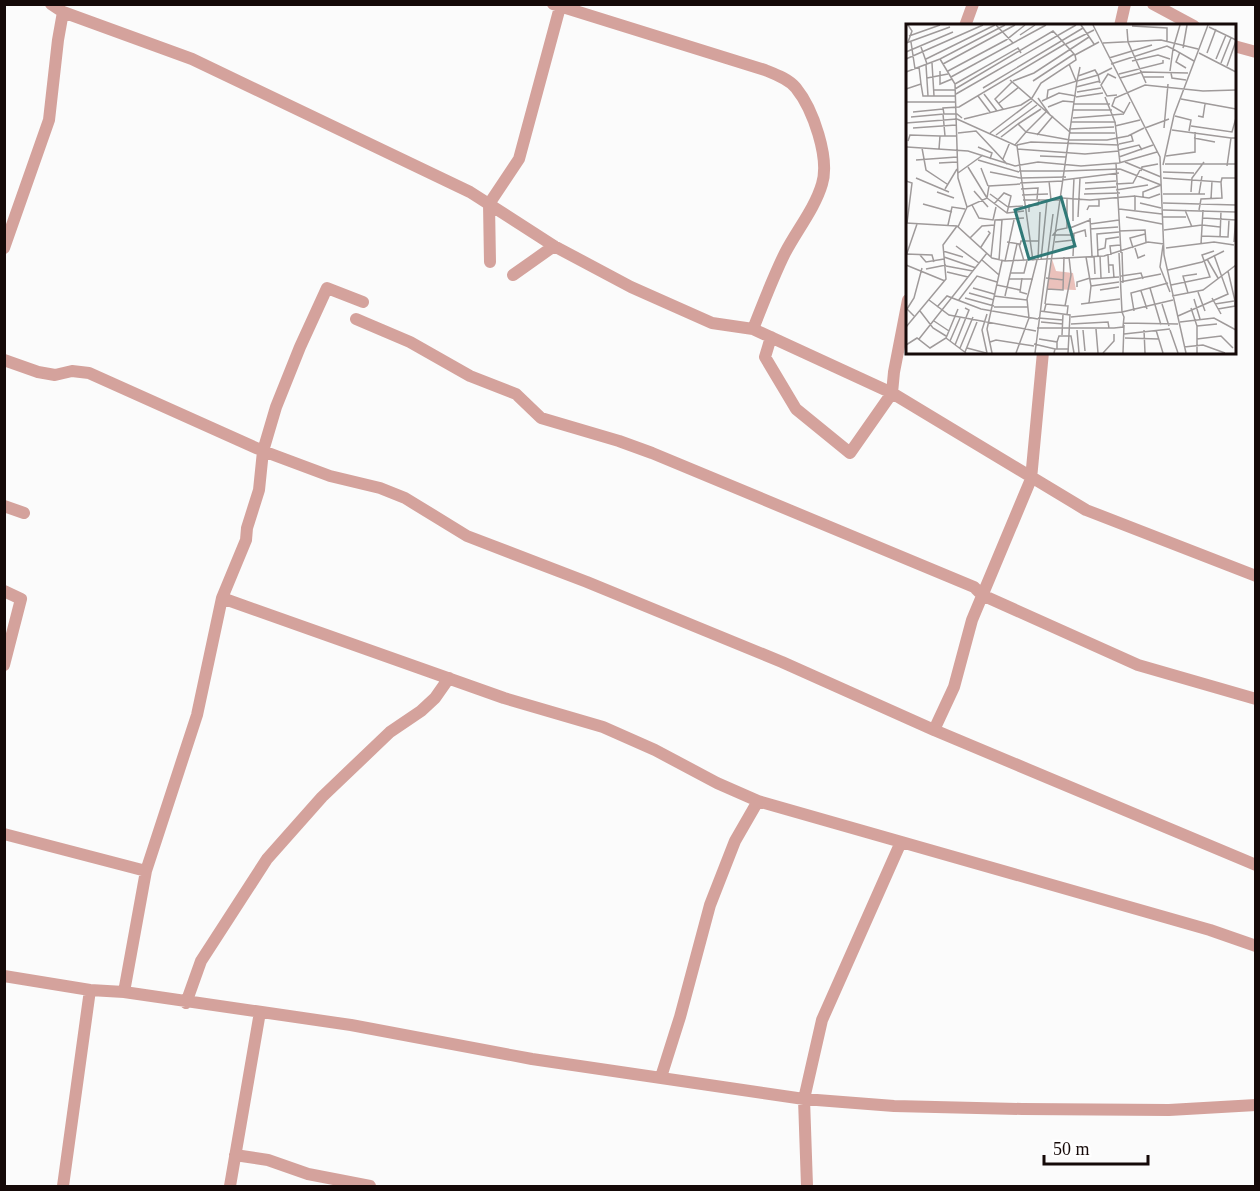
<svg xmlns="http://www.w3.org/2000/svg" width="1260" height="1191" font-family="'Times New Roman',serif">
  <style>
    .lines { fill: none; stroke-linecap: round; stroke-linejoin: round }
    .street { stroke: #d4a29c; stroke-width: 12 }
    .inset-road { fill: none; stroke: #9f9a9a; stroke-width: 1.5 }
    .view { fill: #307977; fill-opacity: 0.15; stroke: #307977; stroke-width: 3 }
    .inset-edge { fill: none; stroke: #150908; stroke-width: 3 }
  </style>
  <rect width="100%" height="100%" fill="#fbfbfb"/>
  <g class="lines">
    <path class="street" d="M 51,4 L 63,12 L 192,59 L 470,192 L 554,246 L 631,287 L 712,323 L 753,329 L 892,393 L 1086,510 L 1256,576
      M 553,4 L 765,70 C 775,74 789,79 796,88 C 813,109 830,158 822,184 C 815,208 797,230 785,253 C 773,277 763,304 753,329
      M 1153,4 L 1194,26
      M 965,26 L 973,4
      M 1120,26 L 1125,4
      M 1234,46 L 1256,52
      M 4,248 L 49,120 L 58,40 L 63,12
      M 490,262 L 489,204 L 519,159 L 560,7
      M 513,275 L 554,246
      M 356,319 L 410,342 L 470,376 L 516,394 L 541,418 L 619,441 L 652,453 L 974,587 L 982,595 L 1138,665 L 1256,699
      M 771,337 L 765,357 L 796,409 L 850,453 L 892,393 L 894,372 L 908,300
      M 4,360 L 38,372 L 55,375 L 72,371 L 89,373 L 263,451 L 330,476 L 380,488 L 405,498 L 467,536 L 587,582 L 782,662 L 934,730 L 1256,865
      M 4,506 L 24,513
      M 4,591 L 21,599 L 4,665
      M 222,598 L 504,698 L 603,727 L 655,750 L 717,783 L 758,801 L 1210,930 L 1256,946
      M 934,730 L 954,687 L 972,620 L 1031,479 L 1043,352
      M 4,834 L 146,871
      M 4,976 L 90,990 L 124,992 L 351,1025 L 532,1059 L 804,1099 L 894,1106 L 1022,1109 L 1169,1110 L 1256,1105
      M 124,992 L 146,871 L 197,715 L 222,598 L 246,540 L 247,528 L 259,490 L 263,451 L 276,407 L 300,347 L 327,288 L 363,302
      M 186,1003 L 201,961 L 267,859 L 322,797 L 390,732 L 421,711 L 435,698 L 449,678
      M 661,1077 L 680,1017 L 710,905 L 735,841 L 758,801
      M 235,1155 L 268,1160 L 308,1174 L 370,1186
      M 63,1186 L 90,990
      M 230,1186 L 260,1012
      M 807,1186 L 804,1099 L 822,1020 L 901,842"/>
  </g>
  <g transform="translate(906 24)">
    <rect width="330" height="330" fill="#fbfbfb"/>
    <path d="M 146,235 L 150,247 L 167,249 L 170,266 L 141,265 Z" fill="#eac1bb"/>
    <path class="inset-road" d="M 90,1 L 107,19M 175,1 L 188,20M 187,1 L 254,133 L 258,231 L 280,329M 274,1 L 267,25 L 288,37M 226,2 L 261,4 L 261,17M 303,3 L 330,16M 221,5 L 222,18 L 240,59M 114,11 L 129,1M 3,12 L 34,1M 2,18 L 6,7 L 2,1M 5,18 L 9,45M 0,19 L 44,3M 197,19 L 255,16 L 292,25M 160,20 L 188,6M 15,23 L 21,40M 277,24 L 281,1M 0,28 L 47,8M 274,28 L 270,38 L 280,44M 293,29 L 330,48M 301,29 L 310,5M 203,34 L 246,21M 0,35 L 77,1M 20,35 L 89,1M 34,35 L 49,60 L 52,154 L 61,183M 310,35 L 320,11M 226,37 L 252,31 L 264,35M 26,39 L 28,72M 315,39 L 325,14M 37,40 L 109,1M 163,40 L 170,57M 205,40 L 261,22 L 267,25 L 264,47M 20,41 L 22,72M 321,42 L 330,17M 34,47 L 34,60 L 46,55M 42,47 L 100,16 L 119,1M 0,48 L 34,35 L 99,1M 265,49 L 266,54 L 280,56M 213,50 L 257,39 L 257,36M 172,52 L 189,46 L 192,51M 45,53 L 140,1M 238,53 L 258,53M 21,54 L 42,50M 210,54 L 202,50 L 195,61 L 201,72 L 211,71M 214,54 L 237,48 L 282,49M 104,56 L 165,109 L 209,109M 107,57 L 128,49 L 183,13M 127,57 L 168,30M 194,59 L 192,51 L 206,44M 15,60 L 17,72 L 50,72M 49,60 L 112,24 L 115,29M 170,63 L 194,57M 77,64 L 177,4M 0,65 L 15,60 L 13,43M 49,65 L 147,7 L 169,31M 28,66 L 49,66M 171,68 L 195,64M 50,70 L 170,1M 78,70 L 91,87M 72,72 L 84,88M 170,73 L 197,69M 132,74 L 144,91M 141,74 L 142,66 L 171,57 L 174,43M 275,75 L 330,85M 136,77 L 153,69 L 170,72M 0,78 L 50,78M 224,78 L 218,89 L 206,82 L 209,74 L 239,61 L 297,67 L 330,66M 93,79 L 113,63M 168,80 L 204,80M 142,83 L 157,77 L 168,78M 97,85 L 89,75 L 106,58M 167,86 L 206,86M 7,88 L 37,85M 37,90 L 39,112M 269,92 L 285,96 L 283,107M 292,92 L 297,93 L 299,80M 5,93 L 38,90M 56,94 L 51,90 L 38,90 L 37,84 L 53,83 L 159,20M 167,94 L 218,90M 51,95 L 111,122 L 127,237M 58,95 L 115,81 L 126,74 L 135,59 L 170,36 L 169,31 L 193,18M 165,98 L 209,98 L 199,73M 209,98 L 214,139M 0,99 L 51,95M 112,100 L 135,85M 209,102 L 234,96M 285,102 L 326,108 L 330,94M 7,104 L 50,101M 239,104 L 263,95M 258,104 L 262,60M 163,105 L 208,103M 266,106 L 325,114M 52,109 L 70,107 L 101,140M 84,109 L 126,77M 90,111 L 131,81M 131,111 L 147,92M 95,113 L 112,100 L 120,108 L 140,88M 288,114 L 309,118M 2,117 L 4,111 L 34,112M 213,120 L 227,117 L 225,110M 109,121 L 120,108 L 164,116 L 201,116 L 222,112 L 238,104M 111,121 L 125,118 L 213,121M 1,123 L 62,127 L 109,142 L 132,138 L 175,142 L 213,139 L 251,128M 72,123 L 86,129 L 84,135M 16,124 L 20,146 L 41,160M 33,125 L 34,112 L 51,112M 111,125 L 179,130 L 213,127M 213,126 L 233,121 L 236,126M 134,132 L 160,133M 260,132 L 289,128 L 289,108M 213,133 L 247,121M 97,135 L 104,118M 10,136 L 51,133M 72,136 L 113,148M 219,138 L 255,153M 33,139 L 51,138M 210,139 L 215,229M 259,140 L 330,140M 257,141 L 268,91 L 302,1M 321,142 L 325,114 L 330,114M 62,143 L 81,174M 75,144 L 82,162M 214,145 L 255,161M 113,147 L 159,147M 159,147 L 214,145M 235,147 L 236,143 L 252,140M 84,148 L 114,154M 257,148 L 288,149M 52,149 L 77,131M 10,154 L 43,168M 114,154 L 160,153M 257,154 L 315,158 L 316,154 L 330,154M 157,156 L 213,149M 0,157 L 6,159 L 1,199M 143,157 L 145,176M 114,159 L 157,157M 179,159 L 210,157M 210,160 L 227,159 L 234,146M 39,165 L 51,145M 115,165 L 132,164 L 131,175M 179,165 L 210,163M 210,166 L 242,161M 68,167 L 82,183M 31,168 L 48,174M 285,168 L 286,154 L 298,138M 84,170 L 102,183 L 117,182M 178,170 L 214,169M 257,170 L 299,170M 293,170 L 296,152M 116,171 L 142,170M 237,173 L 237,168 L 255,161M 81,174 L 83,162 L 114,160M 156,174 L 184,176 L 229,172M 167,175 L 167,197M 167,175 L 168,154M 305,175 L 306,157M 117,176 L 155,176M 234,179 L 255,184M 257,179 L 330,181M 17,180 L 46,188M 88,180 L 98,169 L 105,172 L 101,189M 66,181 L 73,194 L 87,196 L 90,183M 213,185 L 256,190M 181,186 L 183,182 L 193,182 L 193,176M 229,186 L 229,172 L 243,174 L 254,170M 257,186 L 330,188M 279,186 L 286,203M 293,186 L 295,175 L 316,174 L 315,158M 123,188 L 123,181 L 132,181 L 133,175M 172,193 L 174,154M 220,193 L 256,200M 257,193 L 280,193M 184,194 L 186,232M 297,194 L 330,196M 0,199 L 51,202 L 86,234 L 99,237 L 198,232 L 242,218 L 258,220M 184,200 L 213,196M 42,201 L 46,183 L 59,185M 296,201 L 314,203M 52,203 L 61,183 L 81,174 L 101,189 L 118,187M 184,205 L 212,203M 151,206 L 147,211 L 168,211 L 167,232M 151,206 L 161,204 L 161,174M 258,206 L 296,201M 213,207 L 239,206 L 240,218M 166,208 L 164,204 L 184,196M 166,210 L 179,206 L 180,213M 296,212 L 322,213 L 323,196M 314,213 L 315,187M 64,214 L 76,202 L 89,201M 101,218 L 113,220 L 118,237M 149,218 L 168,216M 328,218 L 330,191M 295,220 L 297,186M 114,221 L 115,217 L 133,217M 257,221 L 254,243 L 264,268M 50,222 L 73,239M 75,223 L 84,209 L 82,207M 227,224 L 224,214 L 239,210M 229,224 L 232,234 L 239,231M 260,224 L 308,218 L 328,221M 192,226 L 199,224 L 200,215 L 213,213M 37,227 L 57,233M 216,228 L 217,259M 213,229 L 216,288 L 267,276M 0,230 L 26,231 L 28,238M 14,231 L 20,238 L 38,235M 202,231 L 203,249M 205,231 L 204,222 L 214,221M 0,232 L 11,200M 188,232 L 189,250M 192,232 L 191,210 L 213,208M 194,232 L 195,254M 38,233 L 70,244M 85,233 L 89,196 L 118,194M 180,233 L 185,262 L 183,279M 301,235 L 312,254M 76,236 L 93,251M 93,236 L 96,196M 132,236 L 134,188M 135,236 L 141,176M 99,237 L 108,196M 107,238 L 111,220M 0,241 L 39,257M 202,241 L 207,241 L 208,254M 40,242 L 67,247M 20,245 L 40,241M 262,246 L 296,238 L 318,227M 322,247 L 329,277M 41,248 L 62,253M 105,249 L 118,249 L 121,237M 215,252 L 235,249 L 237,255M 116,254 L 114,268 L 121,270M 140,254 L 158,256M 103,255 L 127,255M 184,255 L 213,253M 214,258 L 255,250M 91,261 L 114,266M 265,261 L 304,253 L 296,231 L 308,227M 185,262 L 213,258M 171,263 L 171,258 L 184,254M 67,264 L 88,270M 244,264 L 255,301M 141,265 L 157,266 L 158,233M 194,266 L 213,263M 235,267 L 241,285M 292,268 L 299,287M 63,269 L 88,276M 282,269 L 277,252 L 291,250M 88,272 L 121,276M 99,272 L 107,238M 266,272 L 297,266 L 330,241M 59,274 L 88,282M 306,274 L 315,290M 288,275 L 294,295M 23,276 L 43,291 L 130,307M 52,277 L 71,252 L 91,258M 139,280 L 171,57 L 192,51M 175,280 L 214,275M 256,280 L 263,302M 309,280 L 328,277M 159,282 L 165,251 L 163,233M 31,283 L 41,272 L 75,285 L 132,295M 88,283 L 122,283M 285,284 L 291,302 L 291,329M 312,285 L 329,282 L 329,277M 14,287 L 27,304 L 40,312M 134,287 L 164,291 L 162,329M 228,287 L 225,269 L 262,259M 138,288 L 140,280 L 162,282 L 161,291M 81,290 L 76,306 L 81,329M 8,292 L 1,285 L 8,274 L 16,244M 272,292 L 322,270 L 308,231M 132,294 L 157,296M 28,297 L 43,307M 135,298 L 157,300M 274,298 L 308,294 L 330,306M 218,299 L 272,300M 165,300 L 202,298 L 203,304M 291,302 L 311,300M 0,303 L 40,255 L 37,221 L 51,202M 131,304 L 208,304 L 217,303 L 218,293 L 216,288 L 165,293M 190,305 L 192,329M 171,306 L 173,329M 177,306 L 179,327M 238,306 L 239,329M 250,306 L 257,329M 264,306 L 272,329M 218,310 L 264,305M 156,311 L 157,290M 40,314 L 60,329M 219,314 L 253,315M 13,315 L 81,229M 133,315 L 151,318 L 151,325M 291,315 L 315,312 L 327,324M 44,317 L 54,294M 84,318 L 90,316 L 128,322M 151,318 L 153,312 L 165,312 L 168,329M 128,320 L 149,325M 0,321 L 11,314 L 24,324 L 40,314 L 52,285M 49,321 L 63,286 L 59,284M 278,323 L 297,321 L 319,329M 54,324 L 67,293M 61,324 L 80,329M 59,328 L 71,298M 86,329 L 81,305 L 96,237M 110,329 L 123,294 L 121,275 L 131,236M 129,329 L 147,190M 148,329 L 149,325 L 163,325M 197,329 L 208,317 L 208,310M 217,329 L 218,301"/>
    <path class="view" d="M 155,173 L 169,222 L 123,235 L 109,186 Z"/>
    <rect width="330" height="330" class="inset-edge"/>
  </g>
  <rect width="1260" height="1191" fill="none" stroke="#150908" stroke-width="12"/>
  <path d="M1044 1155v9h104v-9" fill="none" stroke="#150908" stroke-width="3"/>
  <text x="1053" y="1155" font-size="18" fill="#150908" stroke="#ffffff" stroke-width="4.5" paint-order="stroke">50 m</text>
</svg>
